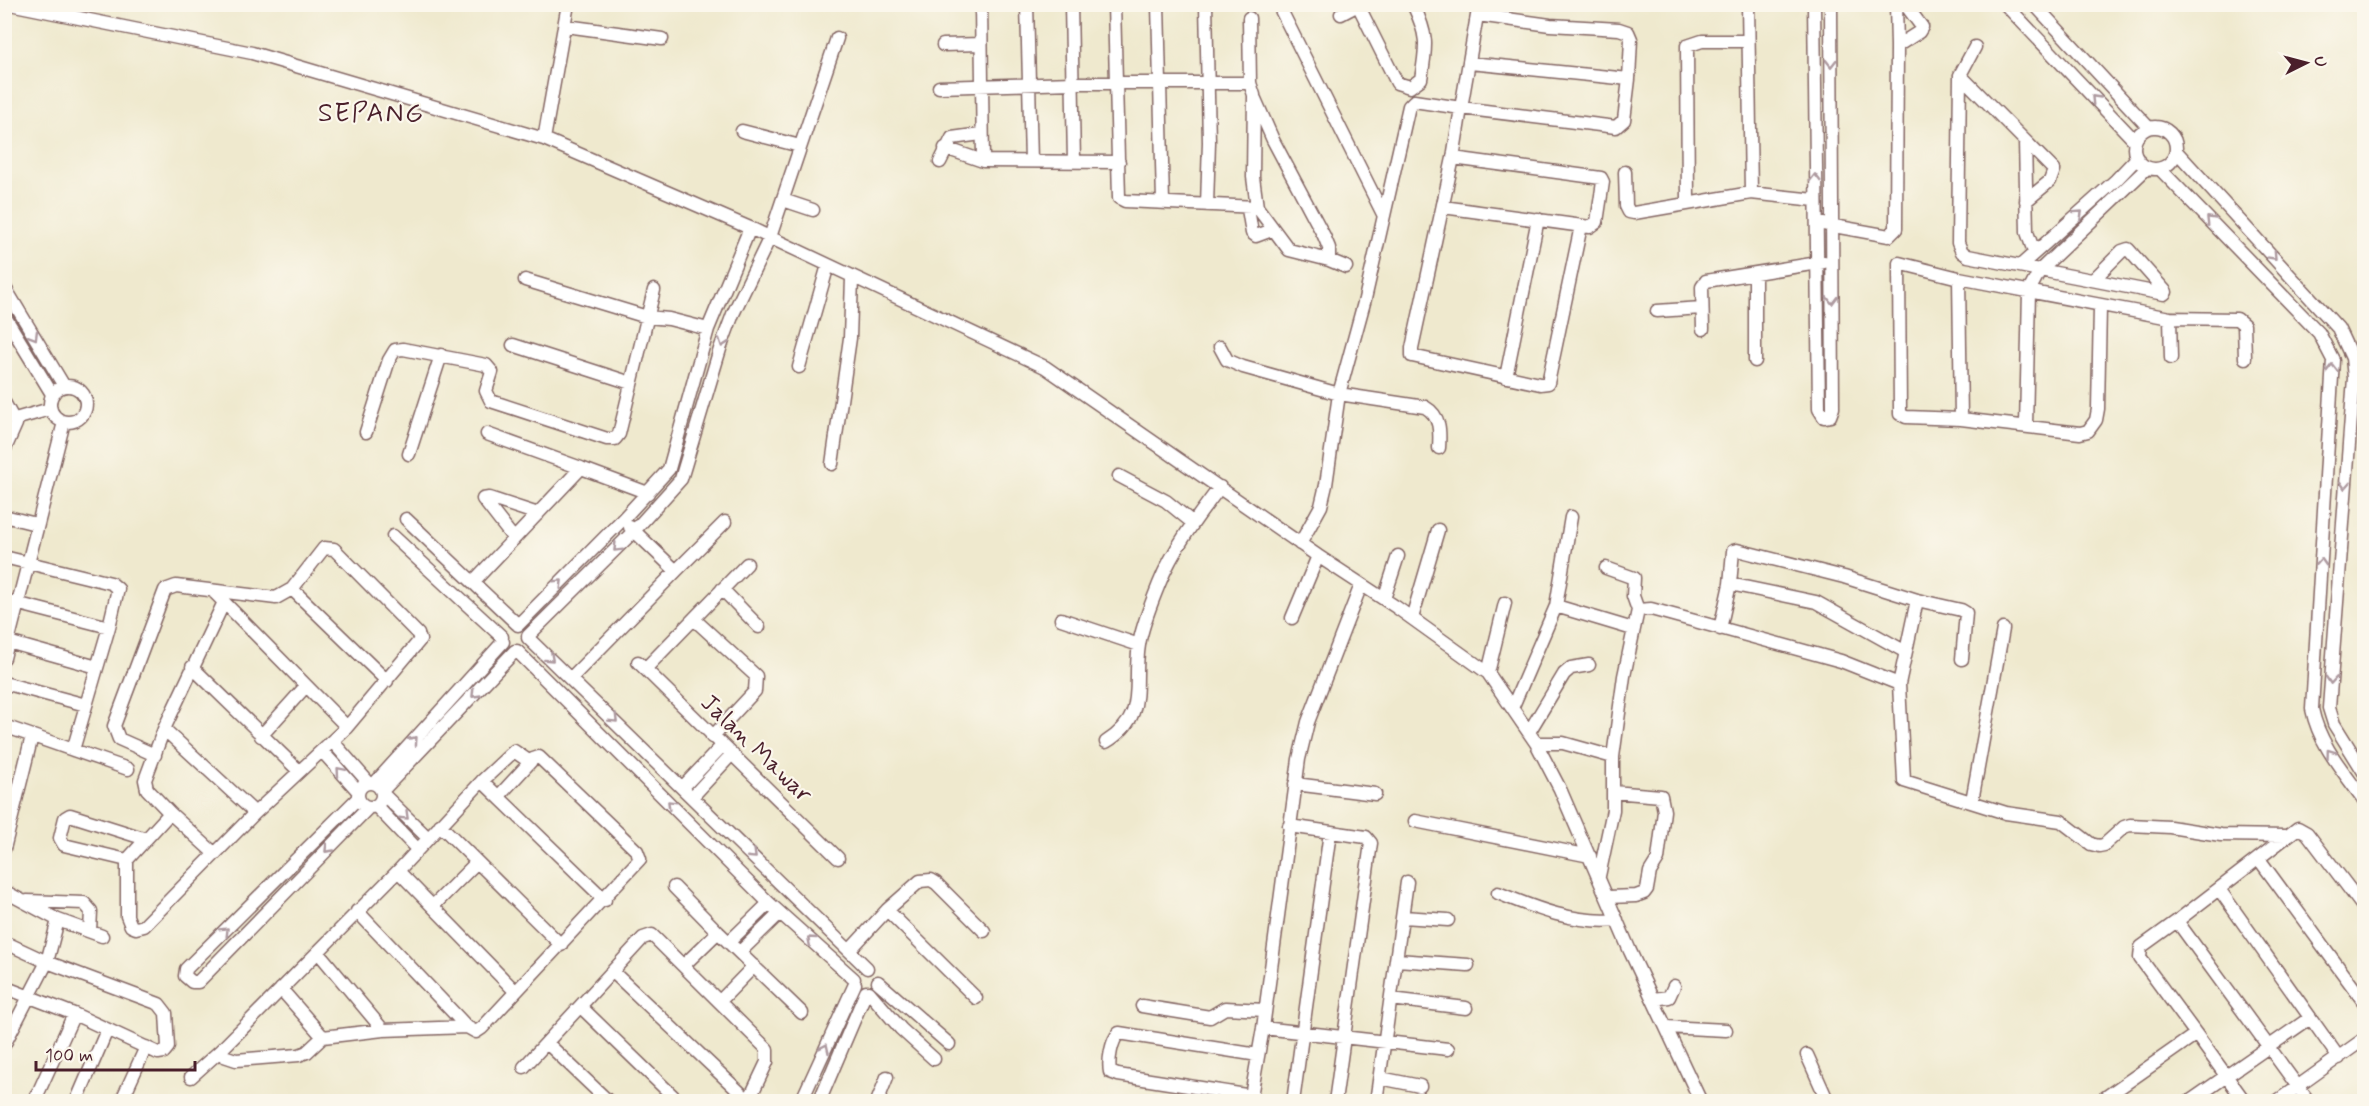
<svg xmlns="http://www.w3.org/2000/svg" width="2369" height="1106" font-family="Mynerve,sans-serif">
  <style>
    .lines { fill: none; stroke-linecap: round; stroke-linejoin: round }
    .minor-casing { stroke: #846664; stroke-width: 15 }
    .minor { stroke: #fff; stroke-width: 12 }
    .oneway { stroke: #ae9aa0 }
    .labels { text-anchor: middle; dominant-baseline: central; stroke-width: 4.5; stroke-linejoin: round; paint-order: stroke }
    .street-label { font-size: 24px; fill: #4a1f2b; stroke: #fbf7ec }
    .quarter-label { font-size: 27px; letter-spacing: 1.5px; fill: #4a1f2b; stroke: #fbf7ec }
  </style>
  <rect width="100%" height="100%" fill="#fbf7ec"/>
  <filter id="ink" filterUnits="userSpaceOnUse"><feTurbulence type="fractalNoise" baseFrequency=".0167" numOctaves="2"/><feDisplacementMap in="SourceGraphic" scale="12" xChannelSelector="R" yChannelSelector="G"/><feConvolveMatrix kernelMatrix="1 2 1 2 8 2 1 2 1" color-interpolation-filters="sRGB"/></filter>
  <filter id="wash" filterUnits="userSpaceOnUse"><feTurbulence type="fractalNoise" baseFrequency=".008" numOctaves="4" result="noise"/><feDisplacementMap in="SourceGraphic" scale="24" xChannelSelector="R" yChannelSelector="G"/><feGaussianBlur stdDeviation="1.35" result="paint"/><feColorMatrix in="noise" values="0 0 0 0 0 0 0 0 0 0 0 0 0 0 0 0 0 1.4 0 .05"/><feComposite in="paint" operator="in"/></filter>
  <g filter="url(#wash)">
    <rect width="100%" height="100%" fill="#efe9ce"/>
  </g>
  <g filter="url(#ink)">
    <g class="lines">
      <g class="minor-casing">
        <path id="minor" d="M 10,4 L 252,53 L 544,139 L 750,228 L 1045,367 L 1318,556 L 1396,607 L 1488,673 L 1536,743 L 1560,789 L 1630,951 L 1701,1102
          M 981,4 L 983,161
          M 1027,4 L 1031,161
          M 1071,4 L 1074,162
          M 1114,4 L 1119,198 L 1125,201 L 1257,207
          M 1158,4 L 1163,202
          M 1206,4 L 1209,142 L 1207,205
          M 1278,4 L 1383,214
          M 1814,4 L 1819,409 L 1824,417 L 1830,416 L 1833,408 L 1831,4
          M 1896,4 L 1897,46
          M 2005,4 L 2135,141
          M 2034,4 L 2149,128
          M 1358,5 L 1397,83 L 1410,87 L 1421,79 C 1427,44 1428,36 1413,4
          M 1341,14 L 1360,4
          M 1478,15 L 1550,25 L 1619,29 L 1628,32 L 1631,39 L 1629,79
          M 1249,18 L 1250,83 L 1254,95 L 1253,177 L 1257,207 L 1289,250 L 1329,260 L 1346,267
          M 566,26 L 662,39
          M 943,45 L 981,44
          M 1975,47 L 1960,75 L 2054,170 L 2050,181 L 2026,201
          M 1470,63 L 1629,79 L 1624,120 L 1616,127 L 1461,108 L 1453,158 L 1412,348 L 1412,356 L 1540,384 L 1548,383 L 1581,226
          M 1960,75 L 1958,243 L 1962,252 L 1968,256 L 2040,270 L 2029,291 L 2026,426
          M 939,87 L 1073,83 L 1250,83
          M 1255,99 L 1273,140 L 1324,236 L 1329,248 L 1329,260
          M2134 148a21 21 0 1 1 42 0a21 21 0 1 1-42 0Z
          M 742,131 L 800,146
          M 544,139 L 568,4
          M 2025,141 L 2027,232 L 2034,252
          M 945,148 L 983,161 L 1119,162
          M 2176,151 L 2338,328 L 2352,358 L 2354,378 L 2329,708 L 2334,724 L 2364,772
          M 940,162 L 952,138 L 981,134
          M 2160,169 L 2319,333 L 2333,360 L 2312,709 C 2319,744 2343,771 2364,800
          M 1625,172 L 1626,206 L 1629,212 L 1634,213 L 1751,193 L 1748,4
          M 1751,193 L 1815,200
          M 783,200 L 813,210
          M 1688,204 L 1687,46 L 1702,41 L 1748,41
          M 1443,207 L 1590,227 L 1597,222 L 1603,182 L 1601,178 L 1453,158
          M 1248,209 L 1252,233 L 1256,236 L 1272,230
          M 1823,224 L 1889,236 L 1896,229 L 1897,46 L 1919,32 L 1922,27 L 1905,4
          M 2020,266 L 2116,180 L 2137,158
          M 2040,270 L 2164,294 L 2166,292 L 2128,249 L 2122,251 L 2093,280
          M 2040,270 L 2147,168
          M 1755,274 L 1755,361
          M 1959,278 L 1899,263 L 1900,414 L 1906,417 L 1961,419
          M 525,280 L 647,317 L 669,319 L 708,329
          M 4,286 L 64,386
          M 2100,307 L 2098,409 L 2096,420 L 2088,431 L 2080,433 L 1961,419 L 1959,278 L 2170,318 L 2237,319 L 2244,325 L 2245,358
          M 1657,311 L 1702,308
          M 4,315 L 52,394
          M 2170,318 L 2171,358
          M 1703,329 L 1702,287 L 1706,281 L 1824,262
          M 513,345 L 631,383
          M 1220,347 L 1227,360 L 1243,367 L 1339,394 L 1425,407 C 1441,416 1440,432 1439,448
          M 799,367 L 828,265
          M 1506,377 L 1538,219
          M50 404a18 18 0 1 1 36 0a18 18 0 1 1-36 0Z
          M 4,402 L 16,424 L 4,451
          M 15,419 L 50,409
          M 64,422 L 8,642 L 97,667
          M 366,432 L 389,360 L 395,350 L 403,349 L 486,365 L 492,372 L 486,391 L 491,401 L 607,439 L 615,439 L 619,434 L 654,290
          M 487,434 L 581,468
          M 409,454 L 441,355
          M 832,464 L 850,338 L 852,278
          M 1119,476 L 1166,501 L 1193,523
          M 4,516 L 36,524
          M 406,519 L 517,624
          M 393,536 L 502,637
          M 514,539 L 483,499 L 489,498 L 538,514
          M 1300,544 L 1321,506 L 1326,485 L 1339,394 L 1365,299 L 1409,106 L 1414,101 L 1461,108 L 1479,4
          M 4,557 L 111,583 L 118,589 L 109,627 L 73,750
          M 1606,568 L 1634,578 L 1633,596 L 1638,610
          M 676,571 L 725,522
          M 473,582 L 581,468 L 648,493
          M 1730,584 L 1816,602 L 1904,651
          M 292,589 L 387,681
          M 722,589 L 759,627
          M 214,592 L 347,727 L 255,813 L 144,926 L 136,928 L 131,926 L 127,916 L 127,860 L 170,813 L 215,854
          M 1384,599 L 1398,556
          M 4,600 L 109,627
          M 1917,600 L 1899,684 L 1904,781 L 2006,813 L 2061,821 L 2091,844 L 2099,846 L 2104,845 L 2124,827 L 2130,825 L 2170,827 L 2221,835 L 2286,836
          M 1556,606 L 1633,629
          M 1292,618 L 1318,556
          M 1412,618 L 1438,530
          M 1061,619 L 1139,645
          M 695,620 L 756,676 L 755,691 L 712,737
          M 518,625 L 623,519 L 669,469 L 708,329 L 750,228
          M 1720,629 L 1730,584 L 1733,551 L 1737,550 L 1844,577 L 1917,600 L 1961,610 L 1966,613 L 1962,659
          M 528,636 L 634,531 L 681,479 L 720,349 L 733,314 L 770,237 L 837,38
          M 528,638 L 867,968
          M 4,641 L 8,642 L 4,658
          M 517,651 L 769,903 L 854,979
          M 638,662 L 838,858
          M 192,667 L 299,771
          M 645,669 L 747,564
          M 1488,673 L 1505,603
          M 572,677 L 676,571 L 630,527
          M 4,683 L 86,705
          M 1513,706 L 1556,606 L 1571,517
          M 4,726 L 128,769
          M 164,729 L 255,813
          M 1529,732 L 1564,674 L 1571,668 L 1589,665
          M 261,736 L 306,686
          M 333,742 L 368,782
          M 1106,742 C 1149,715 1132,687 1139,645 C 1142,625 1152,602 1159,584 C 1173,549 1197,517 1220,487
          M 1536,743 L 1563,743 L 1613,757
          M 322,751 L 358,791
          M 155,755 L 119,739 L 114,726 L 165,590 L 176,586 L 276,598 L 292,589 L 324,548 L 334,549 L 418,634 L 420,640 L 347,727
          M 482,781 L 514,751 L 530,762
          M358 795a12 12 0 1 1 24 0a12 12 0 1 1-24 0Z
          M 375,783 L 503,642
          M 1295,784 L 1375,794
          M 683,787 L 722,746
          M 382,791 L 515,651
          M 383,794 L 428,838
          M 693,796 L 731,755
          M 358,798 L 186,969 L 185,976 L 192,982 L 198,982 L 369,807
          M 1972,801 L 2003,629
          M 376,806 L 417,849
          M 170,813 L 147,789 L 145,780 L 164,729 L 224,602
          M 1415,821 L 1590,856
          M 440,825 L 561,945
          M 1289,826 L 1366,837 L 1371,843 L 1335,1102
          M 4,849 L 32,736
          M 2259,859 L 2364,1002
          M 127,860 L 64,845 L 60,838 L 65,818 L 70,815 L 146,839
          M 398,871 L 515,991
          M 1599,876 L 1613,810 L 1613,757 L 1624,676 L 1638,610 L 1651,609 L 1841,661 L 1899,684
          M 674,887 L 718,932 L 684,965
          M 2219,889 L 2339,1058
          M 4,891 L 58,920 L 102,936
          M 1498,893 C 1537,909 1575,924 1617,920
          M 1608,897 L 1636,896 L 1644,893 L 1647,889 L 1650,872 L 1658,859 L 1664,811 L 1661,796 L 1613,792
          M 27,901 L 84,903 L 91,911 L 90,931
          M 433,906 L 477,862
          M 887,910 L 976,998
          M 357,911 L 467,1027
          M 1403,917 L 1448,920
          M 718,932 L 802,1013
          M 4,942 L 47,962 L 159,1004 L 166,1013 L 168,1047 L 164,1052 L 158,1053 L 74,1014 L 4,987
          M 729,942 L 769,903
          M 850,950 L 887,910 L 920,881 L 931,880 L 936,883 L 984,931
          M 318,952 L 383,1030
          M 740,952 L 780,913
          M 1397,960 L 1468,965
          M 613,972 L 748,1100
          M 878,982 L 949,1044
          M 281,989 L 323,1037 L 383,1030 L 467,1027 L 476,1032 L 482,1028 L 640,859 L 637,851 L 539,757 L 533,759 L 499,796
          M 869,992 L 901,1029 L 934,1059
          M 1391,999 L 1466,1008
          M 1653,999 L 1669,997 L 1674,986
          M 720,1001 L 754,966
          M 1142,1006 L 1210,1017 L 1225,1008 L 1265,1010
          M 581,1007 L 679,1102
          M 1666,1027 L 1726,1030
          M 1263,1028 L 1448,1049
          M 2196,1034 L 2245,1102
          M 547,1043 L 609,1102
          M 4,1045 L 47,962 L 58,920
          M 221,1050 L 224,1056 L 236,1060 L 299,1055 L 307,1052 L 323,1037
          M 1807,1055 L 1828,1102
          M 524,1067 L 643,938 L 652,935 L 767,1049 L 767,1062 L 748,1102
          M 191,1077 L 221,1050 L 398,871 L 482,781 L 605,900
          M 1380,1078 L 1420,1086
          M 1252,1096 L 1118,1075 L 1110,1072 C 1108,1061 1111,1041 1119,1033 L 1258,1055
          M 34,1102 L 74,1014
          M 76,1102 L 107,1030
          M 121,1102 L 146,1047
          M 801,1102 L 855,984
          M 819,1102 L 866,992
          M 877,1102 L 887,1077
          M 1250,1102 L 1263,1028 L 1299,759 L 1308,722 L 1361,585
          M 1293,1102 L 1330,832
          M 1376,1102 L 1407,882
          M 2099,1102 L 2196,1034 L 2140,958 L 2141,947 L 2177,921
          M 2189,1102 L 2310,1018
          M 2276,1102 L 2364,1039
          M 2309,1102 L 2177,921 L 2298,828 L 2307,833 L 2364,908
          M 2363,1102 L 2364,1100"/>
      </g>
      <use href="#minor" class="minor"/>
    </g>
    <defs><path id="oneway-chevron" d="M-2-3.5L2.5 0L-2 3.5" fill="none" stroke-width="1.6" stroke-linecap="round" stroke-linejoin="round" transform="scale(1.5)"/></defs>
    <g class="oneway">
      <use href="#oneway-chevron" transform="translate(1831 63) rotate(90)"/>
      <use href="#oneway-chevron" transform="translate(2095 99) rotate(-134)"/>
      <use href="#oneway-chevron" transform="translate(1815 178) rotate(-90)"/>
      <use href="#oneway-chevron" transform="translate(2079 214) rotate(-42)"/>
      <use href="#oneway-chevron" transform="translate(2210 220) rotate(-134)"/>
      <use href="#oneway-chevron" transform="translate(2273 256) rotate(47)"/>
      <use href="#oneway-chevron" transform="translate(1832 300) rotate(89)"/>
      <use href="#oneway-chevron" transform="translate(34 336) rotate(59)"/>
      <use href="#oneway-chevron" transform="translate(723 343) rotate(109)"/>
      <use href="#oneway-chevron" transform="translate(2332 368) rotate(-90)"/>
      <use href="#oneway-chevron" transform="translate(2345 485) rotate(94)"/>
      <use href="#oneway-chevron" transform="translate(617 548) rotate(135)"/>
      <use href="#oneway-chevron" transform="translate(2321 562) rotate(-87)"/>
      <use href="#oneway-chevron" transform="translate(559 583) rotate(-45)"/>
      <use href="#oneway-chevron" transform="translate(550 658) rotate(42)"/>
      <use href="#oneway-chevron" transform="translate(2331 680) rotate(94)"/>
      <use href="#oneway-chevron" transform="translate(475 694) rotate(134)"/>
      <use href="#oneway-chevron" transform="translate(614 719) rotate(45)"/>
      <use href="#oneway-chevron" transform="translate(414 740) rotate(-48)"/>
      <use href="#oneway-chevron" transform="translate(2330 753) rotate(-126)"/>
      <use href="#oneway-chevron" transform="translate(340 771) rotate(-131)"/>
      <use href="#oneway-chevron" transform="translate(671 804) rotate(-135)"/>
      <use href="#oneway-chevron" transform="translate(405 816) rotate(44)"/>
      <use href="#oneway-chevron" transform="translate(328 849) rotate(134)"/>
      <use href="#oneway-chevron" transform="translate(753 855) rotate(44)"/>
      <use href="#oneway-chevron" transform="translate(225 931) rotate(-45)"/>
      <use href="#oneway-chevron" transform="translate(811 940) rotate(-139)"/>
      <use href="#oneway-chevron" transform="translate(825 1048) rotate(-65)"/>
    </g>
  </g>
  <g class="labels">
    <g class="street-label">
      <text transform="translate(756 749) rotate(44)">Jalan Mawar</text>
    </g>
    <g class="quarter-label">
      <text x="371" y="113">SEPANG</text>
    </g>
  </g>
  <rect width="2369" height="1106" fill="none" stroke="#fbf7ec" stroke-width="24"/>
  <g transform="translate(2306 63) rotate(84)" stroke="#fbf7ec" stroke-width="4.5" paint-order="stroke">
  <path d="M0-4.5L10 22L0 15L-10 22Z" fill="#4a1f2b"/>
  <text y="-9" font-size="16" font-weight="bold" text-anchor="middle" fill="#4a1f2b">U</text>
  </g>
  <path d="M36 1061v9h159v-9" fill="none" stroke="#4a1f2b" stroke-width="3"/>
  <text x="45" y="1061" font-size="18" fill="#4a1f2b" stroke="#fbf7ec" stroke-width="4.5" paint-order="stroke">100 m</text>
</svg>
